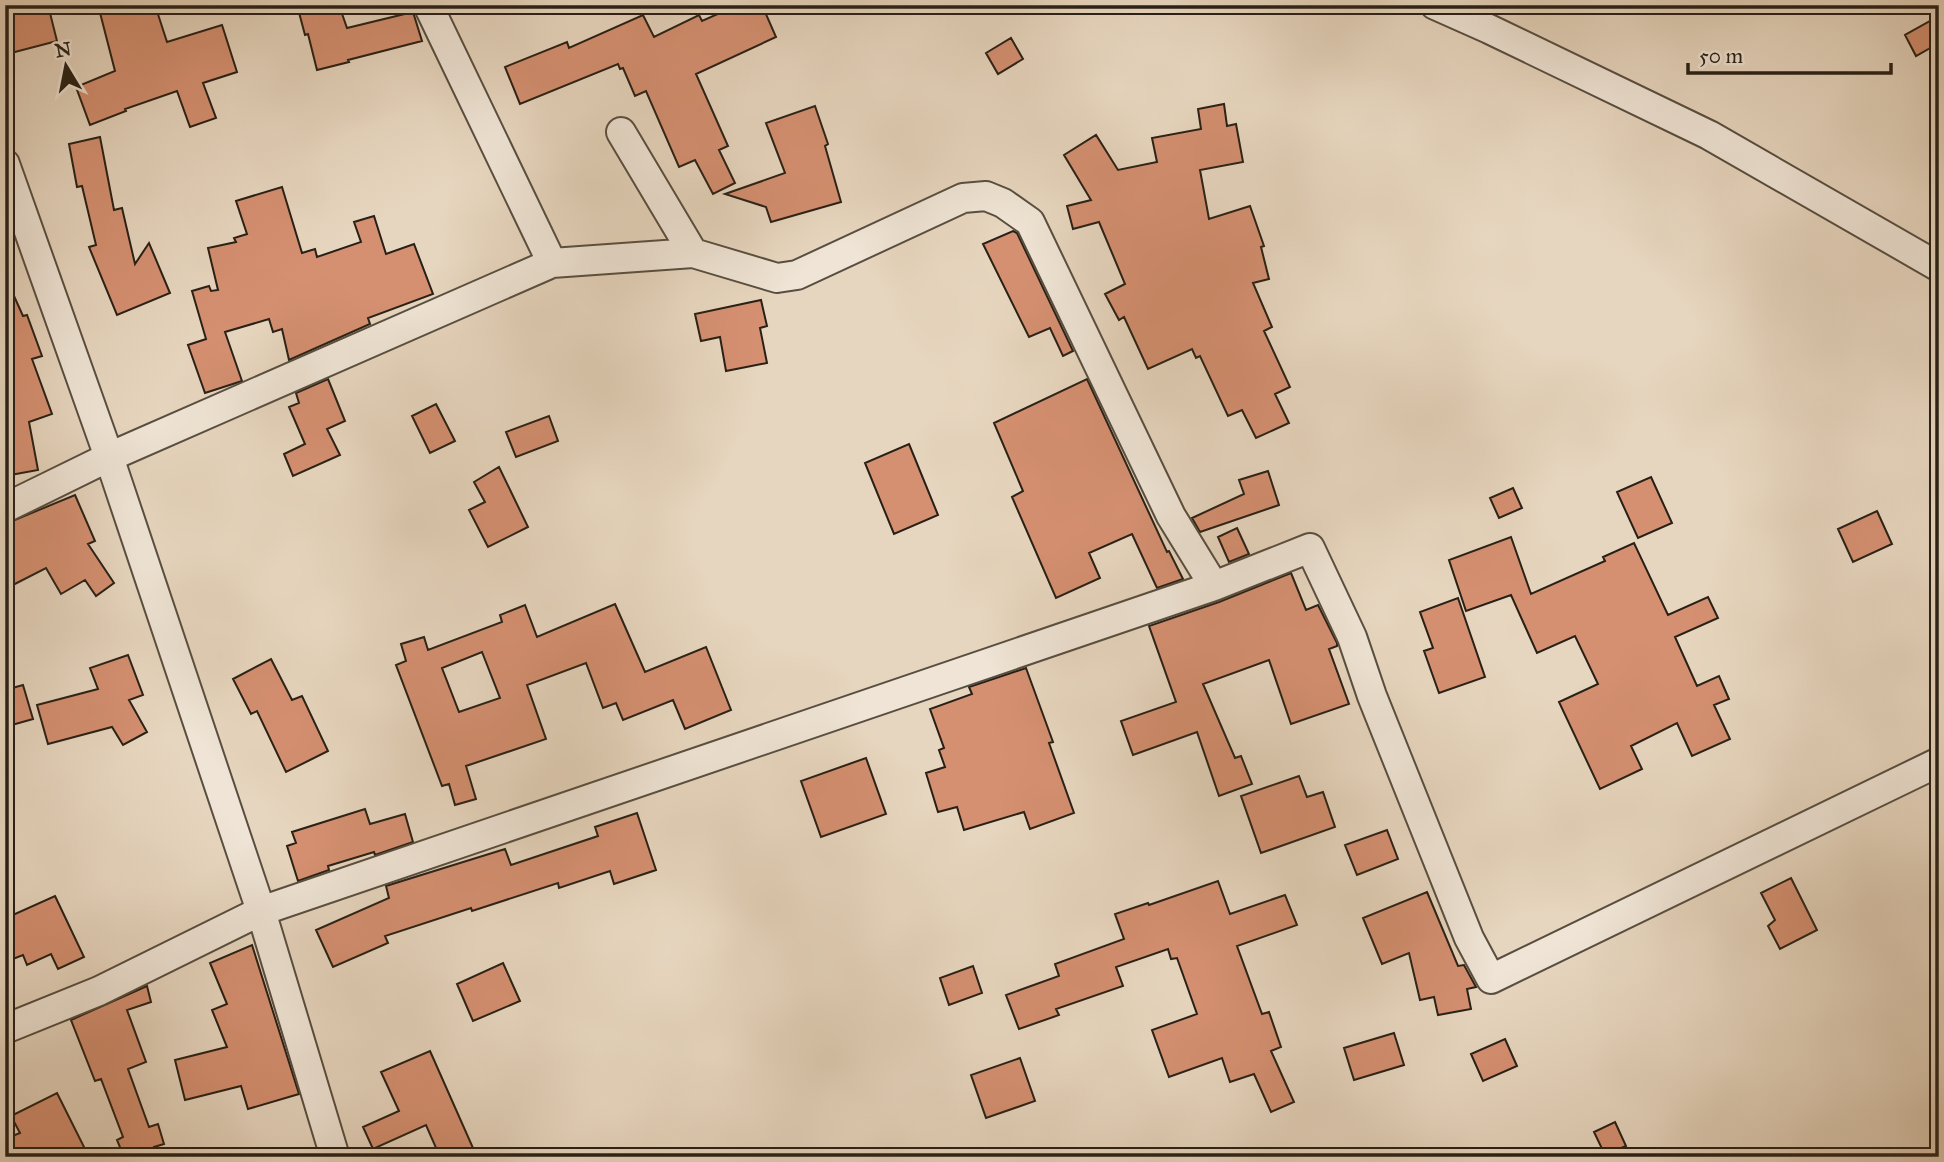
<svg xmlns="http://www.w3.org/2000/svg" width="1944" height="1162" font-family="'IM FELL Great Primer',serif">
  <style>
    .building { fill: #d59071; stroke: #282016; stroke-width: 2; fill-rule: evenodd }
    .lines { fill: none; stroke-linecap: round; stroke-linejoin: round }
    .minor-casing { stroke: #584e40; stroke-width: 32 }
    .minor { stroke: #efe4d5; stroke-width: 28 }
  </style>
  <rect width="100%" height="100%" fill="#e7d6bf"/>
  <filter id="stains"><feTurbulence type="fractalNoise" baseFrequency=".00286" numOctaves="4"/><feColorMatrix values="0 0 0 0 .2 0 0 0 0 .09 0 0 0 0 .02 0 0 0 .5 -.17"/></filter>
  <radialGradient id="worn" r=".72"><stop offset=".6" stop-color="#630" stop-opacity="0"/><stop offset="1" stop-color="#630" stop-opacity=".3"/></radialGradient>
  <path class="building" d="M 5,5 L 48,5 L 57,41 L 11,53 L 5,30 Z
    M 98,5 L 155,5 L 167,42 L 222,25 L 237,72 L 203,83 L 216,118 L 190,127 L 177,91 L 125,109 L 126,111 L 90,125 L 76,87 L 115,71 Z
    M 297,5 L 339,5 L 347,28 L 413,12 L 422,41 L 348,60 L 349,62 L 317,70 L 308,34 L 305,35 Z
    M 738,5 L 762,5 L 776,37 L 696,74 L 728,146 L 719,150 L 735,183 L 713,194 L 695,160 L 679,167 L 646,91 L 635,96 L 623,68 L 620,69 L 618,64 L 520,104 L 505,67 L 567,42 L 569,48 L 643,15 L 654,37 L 699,15 L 702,21 Z
    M 1939,16 L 1939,43 L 1916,56 L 1905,35 Z
    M 1011,38 L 1023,59 L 998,74 L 986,53 Z
    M 1224,104 L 1227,126 L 1236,124 L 1243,162 L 1200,170 L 1209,219 L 1250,206 L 1264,246 L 1261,247 L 1269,279 L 1253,283 L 1272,327 L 1264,331 L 1290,387 L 1275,394 L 1289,423 L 1256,438 L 1242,410 L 1228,416 L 1200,356 L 1196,358 L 1192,349 L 1148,369 L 1124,317 L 1119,320 L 1105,294 L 1125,284 L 1099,222 L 1073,229 L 1067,206 L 1091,200 L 1064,155 L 1096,135 L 1118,170 L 1157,162 L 1152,138 L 1201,129 L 1198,109 Z
    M 815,106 L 828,144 L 825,146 L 841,202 L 771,222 L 766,207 L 725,194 L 785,173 L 766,123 Z
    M 100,137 L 114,210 L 122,208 L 135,264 L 149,243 L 170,293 L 117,315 L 89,247 L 96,245 L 82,186 L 77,187 L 69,144 Z
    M 282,187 L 302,253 L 315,249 L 317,257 L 361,242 L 354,222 L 374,216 L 386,254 L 414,244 L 433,294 L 368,318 L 370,324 L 289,360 L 282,329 L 273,332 L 269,319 L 225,332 L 242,381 L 205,393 L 188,345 L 206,339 L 192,291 L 209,286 L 211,291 L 218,290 L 208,248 L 236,242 L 234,238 L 247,234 L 236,201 Z
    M 1013,231 L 1017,233 L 1073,351 L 1063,356 L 1050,328 L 1029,337 L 983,244 Z
    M 5,276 L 23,316 L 27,315 L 42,356 L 32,359 L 52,414 L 29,422 L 38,470 L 5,476 Z
    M 761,300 L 767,326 L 760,328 L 767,363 L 726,371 L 720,337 L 701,341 L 695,314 Z
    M 328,379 L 345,421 L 327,429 L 340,455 L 293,476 L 284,454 L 305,444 L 289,407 L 299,403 L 296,393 Z
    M 1087,379 L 1167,552 L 1169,551 L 1183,579 L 1157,588 L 1132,534 L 1089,553 L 1100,578 L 1056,598 L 1012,497 L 1023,491 L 994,423 Z
    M 436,404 L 455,441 L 430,453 L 412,416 Z
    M 549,416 L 558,441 L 516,457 L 506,432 Z
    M 909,444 L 938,515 L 894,534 L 865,463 Z
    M 499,467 L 528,527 L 488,547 L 469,510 L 485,502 L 474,482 Z
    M 1268,471 L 1279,505 L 1200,532 L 1192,518 L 1244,494 L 1239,480 Z
    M 1651,477 L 1672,523 L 1638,538 L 1617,492 Z
    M 1513,488 L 1522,508 L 1499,518 L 1490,498 Z
    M 75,495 L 95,541 L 88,544 L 114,583 L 96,596 L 85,580 L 61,594 L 46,568 L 5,589 L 5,524 Z
    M 1877,511 L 1892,544 L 1853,562 L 1838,529 Z
    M 1237,528 L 1249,554 L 1229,562 L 1218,537 Z
    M 1511,537 L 1531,594 L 1605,561 L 1603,557 L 1634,543 L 1668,615 L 1708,597 L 1718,618 L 1675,637 L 1697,686 L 1719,676 L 1729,699 L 1714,705 L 1730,739 L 1692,756 L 1677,723 L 1631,746 L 1642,769 L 1600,789 L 1559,702 L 1598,684 L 1575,636 L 1537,653 L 1511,595 L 1466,611 L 1449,560 Z
    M 1291,573 L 1306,610 L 1318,605 L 1337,643 L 1337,646 L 1329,649 L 1349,704 L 1291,724 L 1269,660 L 1203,684 L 1235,758 L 1241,756 L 1252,784 L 1219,796 L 1197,732 L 1133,755 L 1121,721 L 1176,702 L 1149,626 L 1219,602 Z
    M 1458,598 L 1485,677 L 1439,693 L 1424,651 L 1433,648 L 1420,612 Z
    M 615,604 L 645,672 L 706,647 L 731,710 L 685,729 L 673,700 L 623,720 L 616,703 L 603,708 L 586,663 L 527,685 L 546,739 L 466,766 L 476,799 L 455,805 L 449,784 L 442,786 L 396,665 L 406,661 L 401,644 L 424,637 L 428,650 L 502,622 L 500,615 L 525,605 L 537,637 ZM 482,652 L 500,698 L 459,712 L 442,668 Z
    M 128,655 L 143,695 L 129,700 L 147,732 L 123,745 L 112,727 L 48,744 L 37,705 L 98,689 L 90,668 Z
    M 271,659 L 292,700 L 302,696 L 328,751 L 286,772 L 257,711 L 251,714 L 233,679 Z
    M 1026,668 L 1053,742 L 1049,743 L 1074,813 L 1030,829 L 1024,812 L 964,830 L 957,807 L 938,812 L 926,773 L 945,767 L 939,750 L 944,748 L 930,709 L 972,694 L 969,687 Z
    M 23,685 L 33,719 L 5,727 L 5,690 Z
    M 866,758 L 886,814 L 821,837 L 801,781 Z
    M 1299,776 L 1307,797 L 1323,792 L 1335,827 L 1261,853 L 1241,796 Z
    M 365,809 L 370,824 L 405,814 L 413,842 L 375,855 L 374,852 L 328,866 L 329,870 L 298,881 L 287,846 L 296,843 L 292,832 Z
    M 637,813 L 656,870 L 614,884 L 610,871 L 559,888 L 558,883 L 472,911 L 471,908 L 385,936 L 388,943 L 333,967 L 316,930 L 389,898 L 386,886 L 505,849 L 511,865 L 598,836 L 595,827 Z
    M 1387,830 L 1398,859 L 1357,875 L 1345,845 Z
    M 1791,878 L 1817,930 L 1780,949 L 1768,926 L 1775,920 L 1761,893 Z
    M 1218,881 L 1230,914 L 1285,895 L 1297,925 L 1237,946 L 1262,1014 L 1269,1012 L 1281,1047 L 1271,1051 L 1294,1102 L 1271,1112 L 1254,1074 L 1230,1082 L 1222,1058 L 1169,1077 L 1152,1030 L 1197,1014 L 1177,958 L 1171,959 L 1168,949 L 1116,967 L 1123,986 L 1056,1009 L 1059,1015 L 1019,1029 L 1006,995 L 1059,976 L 1055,964 L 1124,939 L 1115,914 L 1148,903 L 1149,905 Z
    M 1427,892 L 1458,966 L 1464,965 L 1476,987 L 1467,989 L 1471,1009 L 1438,1015 L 1434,997 L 1420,1000 L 1409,953 L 1382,964 L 1363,918 Z
    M 55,896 L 84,957 L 58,969 L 51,954 L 27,965 L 23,955 L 5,962 L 5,936 L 12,933 L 6,918 Z
    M 252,945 L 299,1094 L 248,1109 L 241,1086 L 185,1100 L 175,1060 L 227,1047 L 212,1010 L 227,1004 L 210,963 Z
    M 503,963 L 520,1001 L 473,1021 L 457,984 Z
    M 973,966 L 982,993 L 949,1005 L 940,978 Z
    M 147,986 L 151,1002 L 127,1010 L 146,1062 L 128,1069 L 149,1127 L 158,1124 L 164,1144 L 154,1147 L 157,1157 L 124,1157 L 117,1140 L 123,1137 L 101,1079 L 95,1081 L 71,1020 Z
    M 1394,1033 L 1404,1065 L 1354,1080 L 1344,1048 Z
    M 1505,1039 L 1517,1066 L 1483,1081 L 1471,1054 Z
    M 430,1051 L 477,1157 L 440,1157 L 426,1125 L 373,1149 L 363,1127 L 399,1111 L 381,1072 Z
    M 1020,1058 L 1035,1101 L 986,1118 L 971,1075 Z
    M 57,1093 L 89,1157 L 5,1157 L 5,1139 L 20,1133 L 11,1116 Z
    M 1615,1122 L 1626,1146 L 1605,1155 L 1594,1132 Z"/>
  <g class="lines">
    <g class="minor-casing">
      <path id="minor" d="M 428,5 L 552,263
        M 1435,5 L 1489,29 L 1709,135 L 1939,267
        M 621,132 L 693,253
        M 5,164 L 109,457 L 261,911 L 335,1157
        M 5,508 L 109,457 L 552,263 L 693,253 L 777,278 L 797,275 L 963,198 L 986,196 L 1003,203 L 1030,222 L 1171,516 L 1214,586
        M 5,1029 L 99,991 L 261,911 L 1214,586 L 1310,548 L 1352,637 L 1372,696 L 1469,938 L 1491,979 L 1939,762"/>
    </g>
    <use href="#minor" class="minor"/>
  </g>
  <rect width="1944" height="1162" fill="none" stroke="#e7d6bf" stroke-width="28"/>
  <rect x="7" y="7" width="1930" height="1148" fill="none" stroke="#282016" stroke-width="3.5"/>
  <rect x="14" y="14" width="1916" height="1134" fill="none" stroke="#282016" stroke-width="2"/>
  <g transform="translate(66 66) rotate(350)" stroke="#efe4d5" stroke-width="5" paint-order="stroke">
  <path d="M0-5L12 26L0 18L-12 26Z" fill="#282016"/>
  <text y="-10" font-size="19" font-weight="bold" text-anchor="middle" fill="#282016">N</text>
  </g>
  <path d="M1688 63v10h203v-10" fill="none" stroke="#282016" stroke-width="3.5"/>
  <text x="1699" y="63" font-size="21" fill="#282016" stroke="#efe4d5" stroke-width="5" paint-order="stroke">50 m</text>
  <rect width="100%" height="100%" filter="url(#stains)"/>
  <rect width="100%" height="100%" fill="url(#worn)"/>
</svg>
